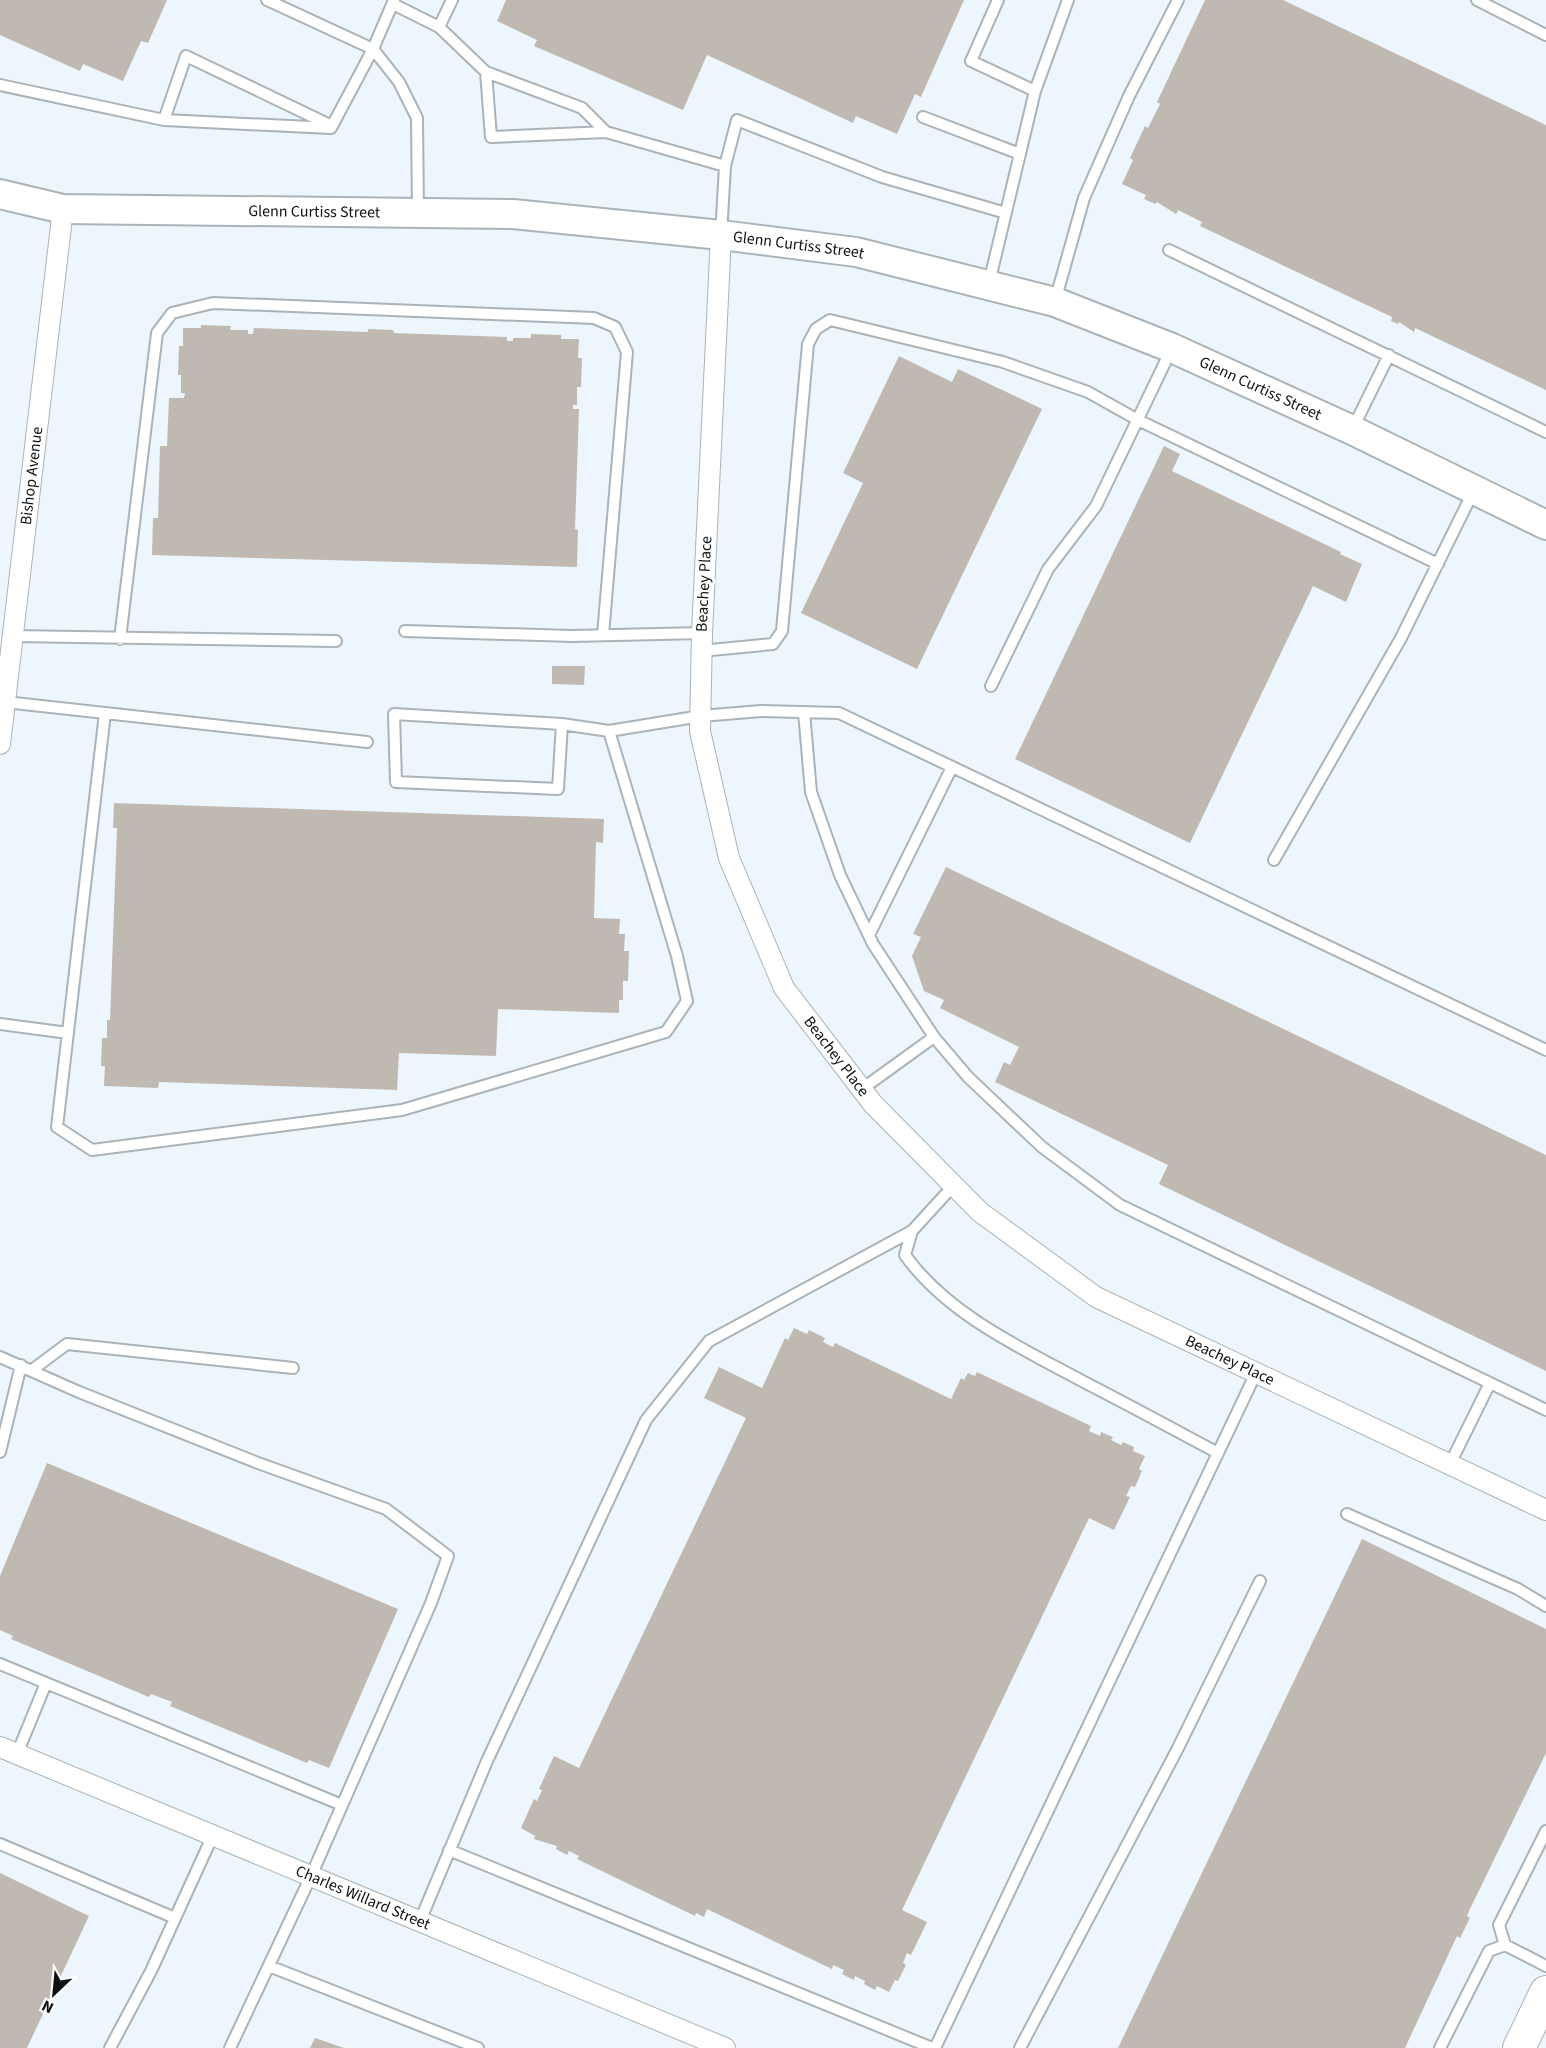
<svg xmlns="http://www.w3.org/2000/svg" width="1546" height="2048" font-family="'Source Sans 3',sans-serif">
  <style>
    .building { fill: #bfb9b1 }
    .lines { fill: none; stroke-linecap: round; stroke-linejoin: round }
    .lane-casing { stroke: #aab3b9; stroke-width: 14 }
    .street-casing { stroke: #aab3b9; stroke-width: 22 }
    .secondary-casing { stroke: #aab3b9; stroke-width: 32 }
    .primary-casing { stroke: #aab3b9; stroke-width: 34 }
    .lane { stroke: #fff; stroke-width: 10 }
    .street { stroke: #fff; stroke-width: 20 }
    .secondary { stroke: #fff; stroke-width: 28 }
    .primary { stroke: #fff; stroke-width: 32 }
    .labels { text-anchor: middle; dominant-baseline: central; stroke-width: 6; stroke-linejoin: round; paint-order: stroke }
    .street-label { font-size: 16px; fill: #0e1113; stroke: #fff }
  </style>
  <rect width="100%" height="100%" fill="#edf6fd"/>
  <path class="building" d="M 0,0 L 167,0 L 148,43 L 141,41 L 123,81 L 83,64 L 80,71 L 0,35 Z
    M 506,0 L 964,0 L 921,97 L 915,94 L 897,134 L 856,116 L 853,123 L 707,55 L 683,110 L 534,46 L 537,40 L 497,21 Z
    M 1205,0 L 1283,0 L 1546,125 L 1546,390 L 1415,328 L 1414,332 L 1399,322 L 1398,324 L 1391,321 L 1392,317 L 1200,226 L 1202,222 L 1178,210 L 1176,214 L 1157,202 L 1155,204 L 1144,199 L 1146,195 L 1122,184 L 1133,160 L 1130,158 L 1145,126 L 1148,128 L 1160,104 L 1157,102 Z
    M 201,325 L 231,326 L 230,330 L 248,330 L 248,334 L 253,334 L 254,328 L 368,332 L 368,329 L 393,330 L 394,333 L 507,337 L 507,341 L 513,341 L 513,338 L 531,338 L 531,334 L 561,335 L 561,339 L 579,339 L 578,358 L 582,358 L 581,387 L 577,387 L 577,405 L 573,405 L 573,409 L 579,409 L 575,529 L 578,530 L 577,567 L 152,555 L 153,518 L 158,518 L 160,446 L 167,446 L 169,398 L 184,398 L 185,393 L 181,393 L 181,375 L 178,375 L 179,346 L 183,346 L 183,328 L 201,328 Z
    M 899,356 L 952,382 L 958,369 L 1042,409 L 917,669 L 801,613 L 863,483 L 843,473 Z
    M 1164,446 L 1180,454 L 1172,471 L 1341,552 L 1340,554 L 1362,564 L 1346,602 L 1313,586 L 1190,843 L 1015,759 Z
    M 552,666 L 585,666 L 584,685 L 552,684 Z
    M 114,803 L 604,819 L 603,843 L 596,842 L 594,918 L 620,919 L 619,934 L 625,934 L 624,951 L 629,951 L 628,981 L 623,981 L 623,1000 L 619,1000 L 619,1013 L 498,1009 L 496,1056 L 399,1053 L 397,1090 L 159,1082 L 158,1088 L 104,1086 L 105,1066 L 101,1066 L 102,1038 L 107,1038 L 107,1020 L 110,1020 L 117,828 L 113,828 Z
    M 946,867 L 1546,1155 L 1546,1371 L 1159,1184 L 1168,1165 L 995,1082 L 1004,1062 L 1010,1065 L 1019,1047 L 940,1008 L 944,1000 L 924,991 L 912,956 L 921,937 L 913,934 Z
    M 794,1328 L 807,1334 L 809,1330 L 825,1338 L 823,1342 L 833,1347 L 835,1343 L 951,1399 L 961,1378 L 964,1380 L 968,1373 L 975,1376 L 977,1372 L 1091,1426 L 1089,1431 L 1100,1436 L 1101,1432 L 1113,1437 L 1111,1440 L 1121,1445 L 1123,1442 L 1134,1447 L 1133,1451 L 1145,1456 L 1139,1469 L 1142,1471 L 1135,1487 L 1131,1486 L 1126,1496 L 1130,1497 L 1114,1530 L 1089,1518 L 902,1910 L 927,1922 L 911,1955 L 907,1953 L 903,1963 L 906,1965 L 898,1981 L 895,1980 L 889,1992 L 877,1986 L 875,1990 L 864,1984 L 865,1981 L 855,1976 L 854,1980 L 842,1974 L 844,1970 L 833,1965 L 832,1969 L 707,1909 L 704,1917 L 696,1913 L 695,1916 L 577,1859 L 579,1856 L 569,1851 L 567,1855 L 556,1849 L 557,1846 L 534,1839 L 535,1836 L 521,1828 L 534,1799 L 537,1801 L 542,1790 L 539,1789 L 554,1756 L 579,1768 L 746,1418 L 704,1398 L 719,1367 L 762,1388 L 785,1338 L 788,1340 Z
    M 47,1463 L 398,1609 L 329,1768 L 309,1760 L 307,1763 L 170,1706 L 172,1702 L 151,1694 L 149,1697 L 11,1639 L 13,1636 L 0,1630 L 0,1576 Z
    M 1362,1539 L 1546,1629 L 1546,1753 L 1469,1911 L 1467,1916 L 1470,1918 L 1460,1938 L 1457,1936 L 1405,2048 L 1118,2048 Z
    M 0,1873 L 89,1916 L 27,2048 L 0,2048 Z
    M 315,2038 L 344,2048 L 310,2048 Z"/>
  <g class="lines">
    <g class="lane-casing">
      <path id="lane" d="M 394,0 L 373,49 L 399,82 L 417,118 L 418,213
        M 452,0 L 439,27 L 486,72 L 491,137 L 606,132 L 725,166 L 721,235
        M 998,0 L 971,61 L 1035,91
        M 1477,0 L 1546,35
        M 393,4 L 439,27
        M 486,72 L 582,108 L 606,132
        M 0,85 L 164,120 L 331,128 L 373,49 L 267,0
        M 923,117 L 1020,154
        M 164,120 L 186,56 L 332,126
        M 725,166 L 737,120 L 882,177 L 1006,213
        M 1169,250 L 1546,432
        M 989,283 L 1035,91 L 1068,0
        M 1055,301 L 1084,198 L 1129,96 L 1178,0
        M 1352,430 L 1389,355
        M 405,631 L 572,636 L 702,633
        M 13,636 L 336,641
        M 120,639 L 157,333 L 172,313 L 213,303 L 594,318 L 615,327 L 627,352 L 603,635
        M 701,651 L 773,644 L 782,631 L 808,344 L 816,329 L 830,320 L 1003,362 L 1088,392 L 1138,420 L 1438,564
        M 991,686 L 1048,569 L 1096,506 L 1172,348
        M 5,702 L 105,713 L 57,1127 L 92,1150 L 402,1110 L 666,1032 L 687,1001 L 677,956 L 609,731 L 701,716 L 761,711 L 839,713 L 1546,1050
        M 804,712 L 811,792 L 840,875 L 873,944 L 934,1037
        M 105,713 L 367,742
        M 562,724 L 558,789 L 396,782 L 394,714 L 562,724 L 609,731
        M 1274,860 L 1401,638 L 1474,490
        M 869,935 L 952,767
        M 0,1024 L 68,1033
        M 862,1089 L 934,1037 L 968,1077 L 1042,1147 L 1120,1205 L 1490,1383
        M 912,1231 L 905,1255 C 947,1314 1021,1348 1084,1382 C 1129,1405 1173,1429 1218,1453
        M 0,1357 L 79,1392 L 258,1463 L 386,1509 L 448,1556 L 431,1603 L 311,1876 L 230,2048
        M 32,1370 L 67,1344 L 293,1368
        M 0,1452 L 21,1365
        M 1450,1464 L 1490,1383 L 1546,1410
        M 1347,1514 L 1518,1589 L 1546,1606
        M 0,1664 L 342,1805
        M 17,1754 L 46,1683
        M 0,1844 L 175,1918
        M 449,1850 L 932,2048
        M 420,1921 L 487,1761 L 646,1420 L 709,1341 L 912,1231 L 954,1185
        M 1505,1945 L 1499,1925 L 1546,1831
        M 269,1966 L 478,2048
        M 110,2048 L 151,1971 L 213,1835
        M 935,2048 L 1256,1373
        M 1020,2048 L 1178,1748 L 1260,1581
        M 1440,2048 L 1489,1951 L 1505,1945 L 1546,1966"/>
    </g>
    <g class="street-casing">
      <g id="street">
        <path id="s1" d="M 721,235 L 702,633 L 700,731 L 729,858 L 784,988 L 873,1104 L 980,1212 L 1096,1297 L 1546,1510"/>
        <path id="s2" d="M 0,744 L 63,209"/>
        <path id="s3" d="M 0,1747 L 725,2048"/>
      </g>
    </g>
    <g class="secondary-casing">
      <g id="secondary">
        <path id="s4" d="M 0,194 L 63,209 L 513,214 L 721,235 L 856,252 L 1055,302 L 1172,348 L 1352,430 L 1546,525"/>
      </g>
    </g>
    <g class="primary-casing">
      <path id="primary" d="M 1519,2048 L 1546,1992"/>
    </g>
    <use href="#lane" class="lane"/>
    <use href="#street" class="street"/>
    <use href="#secondary" class="secondary"/>
    <use href="#primary" class="primary"/>
  </g>
  <g class="labels">
    <g class="street-label">
      <text stroke="none"><textPath href="#s4" startOffset="316">Glenn Curtiss Street</textPath></text>
      <text stroke="none"><textPath href="#s4" startOffset="802">Glenn Curtiss Street</textPath></text>
      <text stroke="none"><textPath href="#s4" startOffset="1288">Glenn Curtiss Street</textPath></text>
      <text stroke="none"><textPath href="#s2" startOffset="270">Bishop Avenue</textPath></text>
      <text transform="translate(704 584) rotate(-87)">Beachey Place</text>
      <text stroke="none"><textPath href="#s1" startOffset="854">Beachey Place</textPath></text>
      <text stroke="none"><textPath href="#s1" startOffset="1358">Beachey Place</textPath></text>
      <text stroke="none"><textPath href="#s3" startOffset="393">Charles Willard Street</textPath></text>
    </g>
  </g>
  <g transform="translate(54 1994) rotate(206)" stroke="#ffffff" stroke-width="4.5" paint-order="stroke">
  <path d="M0-4.5L10 22L0 15L-10 22Z" fill="#0e1113"/>
  <text y="-9" font-size="16" font-weight="bold" text-anchor="middle" fill="#0e1113">N</text>
  </g>
</svg>
